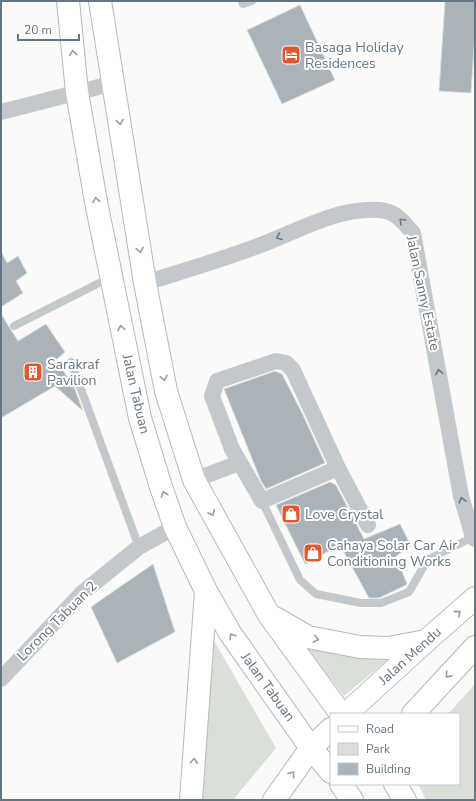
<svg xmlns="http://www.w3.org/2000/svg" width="476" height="801" font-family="'Nunito Sans',sans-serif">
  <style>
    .green { fill: #dadfd7 }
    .building { fill: #aab3b9; stroke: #dcdcda }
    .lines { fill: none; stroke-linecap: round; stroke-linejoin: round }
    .secondary-casing { stroke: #b3babf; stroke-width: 24 }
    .primary-casing { stroke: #b5babe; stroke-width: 24 }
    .service { stroke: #c3c8cc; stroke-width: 8 }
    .minor { stroke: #c3c8cc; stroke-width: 16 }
    .secondary { stroke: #fff; stroke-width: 22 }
    .primary { stroke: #fff; stroke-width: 22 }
    .oneway { stroke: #939fa8 }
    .oneway2 { stroke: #6a7a87 }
    .labels { text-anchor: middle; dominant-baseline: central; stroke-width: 4; stroke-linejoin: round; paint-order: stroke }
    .poi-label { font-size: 14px; fill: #657683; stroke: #fff; text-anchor: start }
    .street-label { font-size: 14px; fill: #657683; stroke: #fff }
  </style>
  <rect width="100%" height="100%" fill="#fafaf8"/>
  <path class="green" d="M 213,639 L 276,748 L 233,800 L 199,800 Z
    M 307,649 L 391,657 L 344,696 Z
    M 475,684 L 475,800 L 426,800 L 418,784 L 459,784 L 459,714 L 448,714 Z"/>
  <path class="building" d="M 445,1 L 475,1 L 475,32 L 471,93 L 439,91 Z
    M 300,5 L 335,80 L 282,104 L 247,30 Z
    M 1,251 L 7,263 L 18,256 L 27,273 L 16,281 L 23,293 L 1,307 Z
    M 1,314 L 18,341 L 46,324 L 65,352 L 56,360 L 74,387 L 83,411 L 55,386 L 1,418 Z
    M 275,371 L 282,374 L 303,415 L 325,463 L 266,489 L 261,481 L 224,389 Z
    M 330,482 L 336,485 L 364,539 L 400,524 L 411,546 L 396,556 L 407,584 L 406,585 L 379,598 L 369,598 L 340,545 L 305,564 L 276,505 Z
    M 153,564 L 175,632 L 117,663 L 91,607 Z"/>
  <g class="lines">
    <g class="secondary-casing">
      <path id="secondary" d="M 346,714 L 426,641 L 475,598
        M 413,714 L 475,647
        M 274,800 L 311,748 L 331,729"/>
    </g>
    <g class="primary-casing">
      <path id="primary" d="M 68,1 L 77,92 L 96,202 L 140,418 L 161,487 L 175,527 L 206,591 L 230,633 L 311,748 L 331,772
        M 100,1 L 145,283 L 166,391 L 194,480 L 269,615 L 341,714
        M 275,618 L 308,637 L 360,647 L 388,648 L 426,641
        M 341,784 L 352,800
        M 395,784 L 405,800
        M 191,800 L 206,591"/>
    </g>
    <path class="service" d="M 242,1 L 243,4 L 252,1
      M 14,326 L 111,277
      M 71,362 L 139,547
      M 262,501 L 300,580 L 316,594 L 361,603 L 381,603 L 409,592 L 424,566 L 429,559 L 473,537"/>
    <path class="minor" d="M 1,112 L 114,83
      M 145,283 C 183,271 221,260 258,246 C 296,232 337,207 379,210 C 396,211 403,222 413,233 L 461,496 L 473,537 L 475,539
      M 338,468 L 262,501 L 232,449 L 212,396 L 217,381 L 276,361 L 286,363 L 293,370 L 338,468 L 368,525
      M 194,480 L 239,463
      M 1,679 L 82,593 L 139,547 L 175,527"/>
    <use href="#secondary" class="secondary"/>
    <use href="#primary" class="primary"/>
  </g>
  <defs><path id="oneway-chevron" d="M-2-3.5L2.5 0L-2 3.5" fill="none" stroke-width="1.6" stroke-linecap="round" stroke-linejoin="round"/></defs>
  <g class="oneway">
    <use href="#oneway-chevron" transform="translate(73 53) rotate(-96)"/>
    <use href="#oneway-chevron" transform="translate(120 122) rotate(81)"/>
    <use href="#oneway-chevron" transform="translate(96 200) rotate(-100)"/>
    <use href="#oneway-chevron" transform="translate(140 250) rotate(81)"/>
    <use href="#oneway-chevron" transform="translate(121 328) rotate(-101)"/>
    <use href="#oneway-chevron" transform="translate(164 378) rotate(79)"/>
    <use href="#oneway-chevron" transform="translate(164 494) rotate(-109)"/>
    <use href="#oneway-chevron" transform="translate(212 513) rotate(61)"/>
    <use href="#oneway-chevron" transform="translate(458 613) rotate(-41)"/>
    <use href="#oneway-chevron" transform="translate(232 636) rotate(-124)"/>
    <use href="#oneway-chevron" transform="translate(316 639) rotate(11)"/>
    <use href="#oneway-chevron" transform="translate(448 675) rotate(132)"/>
    <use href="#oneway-chevron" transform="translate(194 761) rotate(-86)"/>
    <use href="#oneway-chevron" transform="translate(292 774) rotate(-54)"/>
  </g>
  <g class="oneway2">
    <use href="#oneway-chevron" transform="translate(402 221) rotate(-135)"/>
    <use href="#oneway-chevron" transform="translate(279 237) rotate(157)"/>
    <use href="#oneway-chevron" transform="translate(439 372) rotate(-100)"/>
    <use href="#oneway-chevron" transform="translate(462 500) rotate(-105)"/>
  </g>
  <defs>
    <g id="hotel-square" transform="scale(1)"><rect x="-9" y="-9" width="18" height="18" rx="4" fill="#e4572e" stroke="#fff"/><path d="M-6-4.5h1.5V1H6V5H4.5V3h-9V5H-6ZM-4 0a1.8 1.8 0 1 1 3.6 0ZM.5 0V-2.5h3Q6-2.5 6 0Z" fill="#fff"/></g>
    <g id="building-square" transform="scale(1)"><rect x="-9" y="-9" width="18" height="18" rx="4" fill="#e4572e" stroke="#fff"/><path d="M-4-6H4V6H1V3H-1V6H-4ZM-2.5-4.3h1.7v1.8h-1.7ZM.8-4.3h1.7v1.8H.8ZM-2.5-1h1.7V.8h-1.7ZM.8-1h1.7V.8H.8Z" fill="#fff"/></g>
    <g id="shop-square" transform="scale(1)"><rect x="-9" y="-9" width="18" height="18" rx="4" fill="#e4572e" stroke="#fff"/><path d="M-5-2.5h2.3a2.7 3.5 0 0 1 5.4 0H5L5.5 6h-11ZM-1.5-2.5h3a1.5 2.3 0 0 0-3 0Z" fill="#fff"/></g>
  </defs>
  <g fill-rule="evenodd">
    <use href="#hotel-square" x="291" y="55"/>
    <use href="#building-square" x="33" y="372"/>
    <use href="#shop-square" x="291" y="514"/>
    <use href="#shop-square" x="313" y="553"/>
  </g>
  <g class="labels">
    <g class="poi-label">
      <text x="305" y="47">Basaga Holiday<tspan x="305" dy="16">Residences</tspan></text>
      <text x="47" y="364">Sarakraf<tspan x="47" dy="16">Pavilion</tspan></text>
      <text x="305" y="514">Love Crystal</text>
      <text x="327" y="545">Cahaya Solar Car Air<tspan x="327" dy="16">Conditioning Works</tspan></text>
    </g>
    <g class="street-label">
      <text transform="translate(423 293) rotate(78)">Jalan Sanny Estate</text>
      <text transform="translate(136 394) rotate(77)">Jalan Tabuan</text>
      <text transform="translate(57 621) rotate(-45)">Lorong Tabuan 2</text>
      <text transform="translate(410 656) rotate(-42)">Jalan Mendu</text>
      <text transform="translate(268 687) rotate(54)">Jalan Tabuan</text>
    </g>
  </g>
  <rect width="476" height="801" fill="none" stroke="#657683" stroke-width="4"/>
  <rect x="330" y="713" width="130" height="72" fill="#ffffff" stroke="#c1c8cd"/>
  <rect x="338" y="726" width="20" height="6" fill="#ffffff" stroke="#c1c8cd"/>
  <text x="366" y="733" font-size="12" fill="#657683">Road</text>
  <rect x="338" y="743" width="20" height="12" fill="#dadfd7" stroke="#c1c8cd"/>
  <text x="366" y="753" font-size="12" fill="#657683">Park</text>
  <rect x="338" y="763" width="20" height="12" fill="#aab3b9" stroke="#c1c8cd"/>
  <text x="366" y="773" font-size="12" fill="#657683">Building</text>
  <path d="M18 34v6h61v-6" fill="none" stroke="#657683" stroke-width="2"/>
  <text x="24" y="34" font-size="12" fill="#657683" stroke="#ffffff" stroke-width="3" paint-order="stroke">20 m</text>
</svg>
